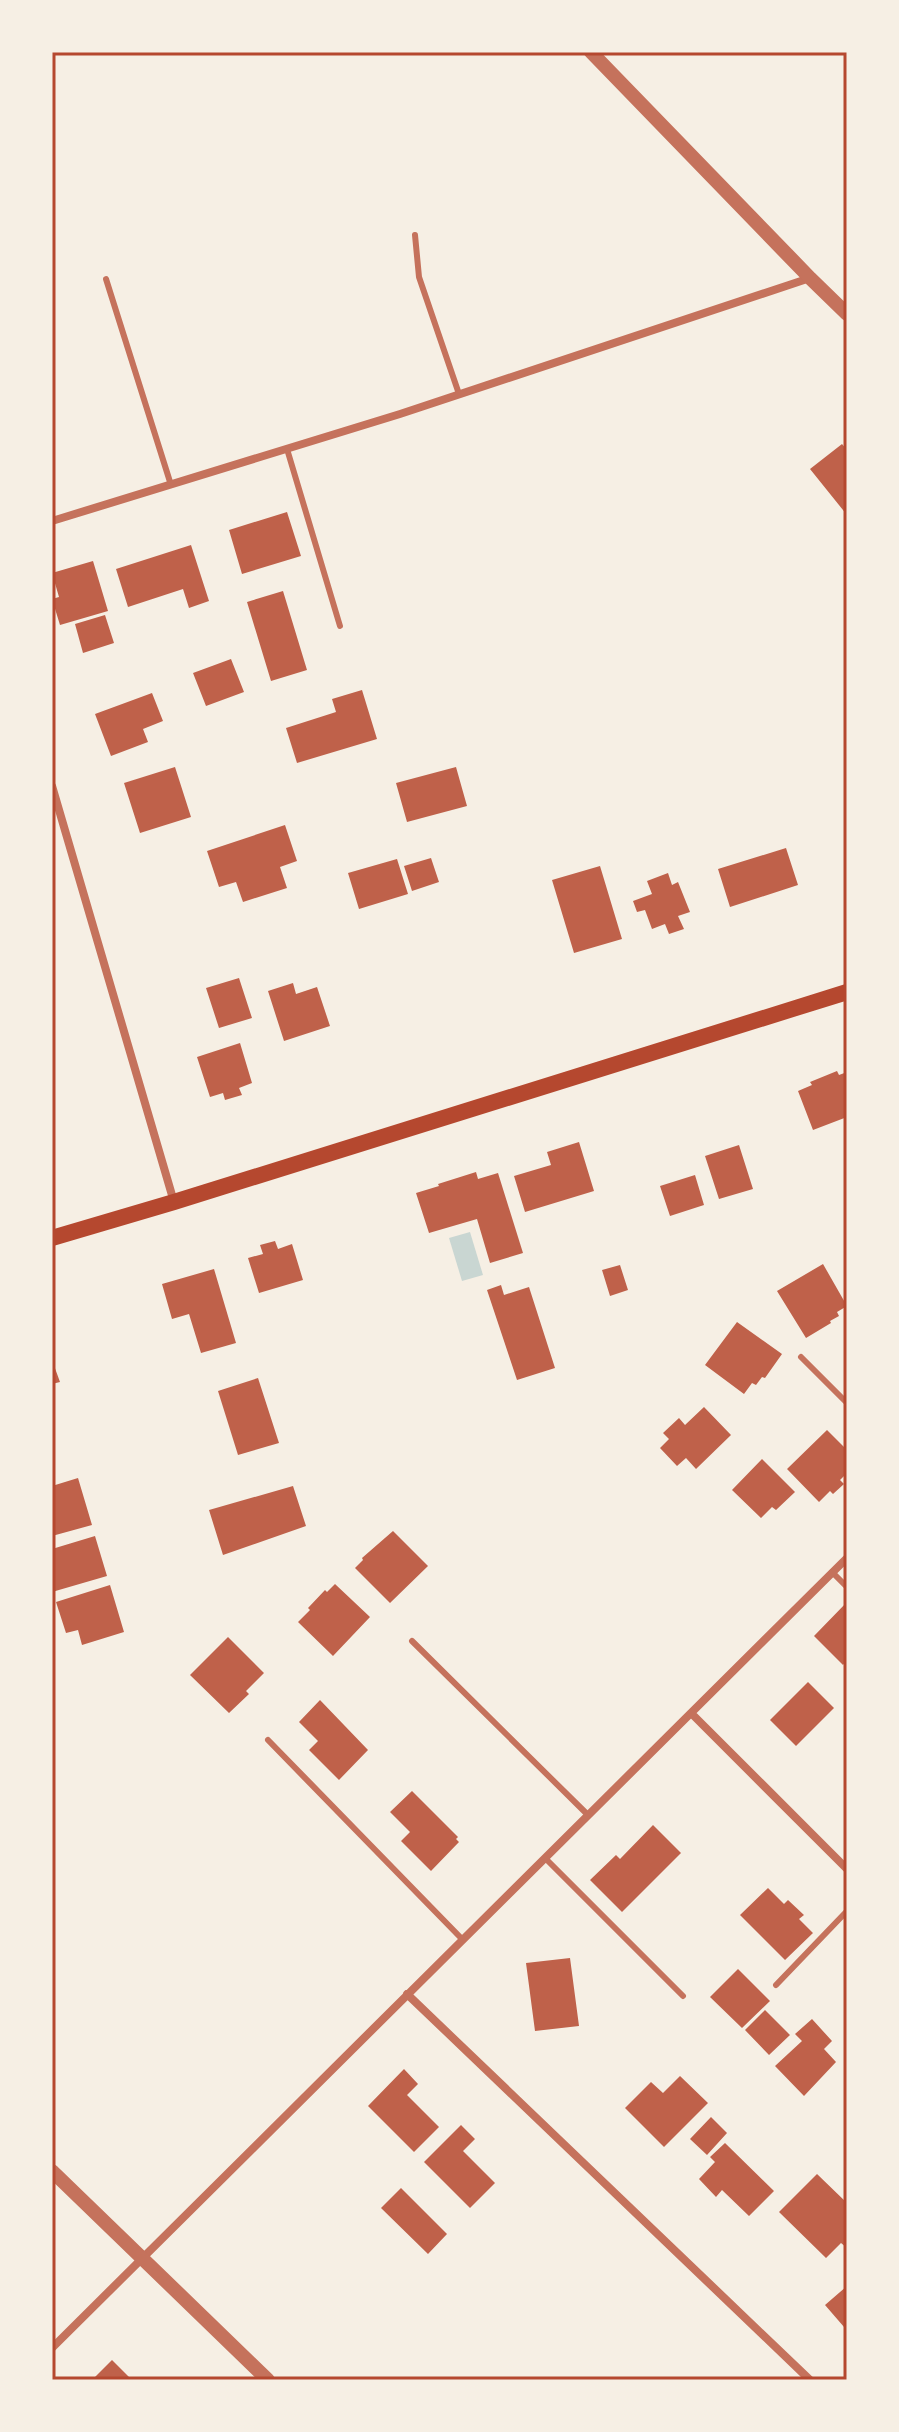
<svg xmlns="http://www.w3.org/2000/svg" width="899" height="2432" font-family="'Exo 2',sans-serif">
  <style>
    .water { fill: #c9d6d2 }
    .building { fill: #bf614a }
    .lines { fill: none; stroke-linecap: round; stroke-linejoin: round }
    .service { stroke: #c5725c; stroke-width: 6 }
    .minor { stroke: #c5725c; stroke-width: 8 }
    .tertiary { stroke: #c5725c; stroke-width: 14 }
    .secondary { stroke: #b5482f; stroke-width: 16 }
    .neatline { fill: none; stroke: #b5482f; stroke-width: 3 }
  </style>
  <rect width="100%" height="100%" fill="#f6efe4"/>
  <path class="water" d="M 470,1232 L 483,1275 L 462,1281 L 449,1238 Z"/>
  <path class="building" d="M 842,444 L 847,450 L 847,515 L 810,469 Z
    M 287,512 L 301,556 L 242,574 L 229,530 Z
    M 191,545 L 209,601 L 189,608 L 183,589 L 128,607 L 116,569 Z
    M 93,561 L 108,611 L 60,625 L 52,599 L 59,597 L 52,573 Z
    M 283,591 L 307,670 L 271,681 L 247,602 Z
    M 105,615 L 114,643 L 83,653 L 75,624 Z
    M 231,659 L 244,692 L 206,706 L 193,673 Z
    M 362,690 L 377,739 L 297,763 L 286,728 L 336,712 L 332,699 Z
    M 152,693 L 163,721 L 143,729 L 148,742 L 111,756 L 95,714 Z
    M 175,767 L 191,817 L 140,833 L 124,783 Z
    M 456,767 L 467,806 L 407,822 L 396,783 Z
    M 285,825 L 297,861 L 280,867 L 287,888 L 243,902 L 236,882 L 219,887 L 207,851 Z
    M 786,848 L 798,885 L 730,907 L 718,869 Z
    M 431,858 L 439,882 L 412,891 L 404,866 Z
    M 397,859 L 408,894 L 359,909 L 348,873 Z
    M 600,866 L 622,939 L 574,953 L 552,880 Z
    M 668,873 L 672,885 L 678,882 L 690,912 L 678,916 L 684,929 L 669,934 L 665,924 L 652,929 L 645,910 L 637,912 L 633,901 L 652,894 L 647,881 Z
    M 239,978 L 252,1018 L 219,1028 L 206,988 Z
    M 293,983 L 296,994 L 317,987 L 330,1026 L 284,1041 L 268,991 Z
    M 240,1043 L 252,1083 L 239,1088 L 242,1095 L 225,1100 L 223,1093 L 210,1097 L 197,1057 Z
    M 837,1071 L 839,1075 L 847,1072 L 847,1117 L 813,1130 L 798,1091 L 812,1085 L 810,1082 Z
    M 579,1142 L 594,1191 L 525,1212 L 514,1176 L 551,1165 L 547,1152 Z
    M 739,1145 L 753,1189 L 719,1199 L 705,1156 Z
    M 476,1172 L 478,1179 L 498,1173 L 523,1253 L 490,1263 L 477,1219 L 429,1233 L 416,1193 L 439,1186 L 438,1184 Z
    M 695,1175 L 704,1205 L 670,1216 L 660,1186 Z
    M 275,1241 L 278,1249 L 292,1244 L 303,1280 L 259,1293 L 248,1258 L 263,1254 L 260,1245 Z
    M 823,1264 L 847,1306 L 837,1312 L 839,1316 L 830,1321 L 831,1323 L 806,1338 L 777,1291 Z
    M 620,1265 L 628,1290 L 610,1296 L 602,1270 Z
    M 214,1269 L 236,1343 L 201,1353 L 189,1314 L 172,1319 L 162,1284 Z
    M 501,1285 L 504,1295 L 529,1287 L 555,1368 L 517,1380 L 487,1290 Z
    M 737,1322 L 782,1354 L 765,1378 L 762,1377 L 756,1385 L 752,1383 L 744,1394 L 705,1365 Z
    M 52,1360 L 60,1382 L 52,1384 Z
    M 258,1378 L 279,1443 L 238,1455 L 218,1391 Z
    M 704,1407 L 731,1435 L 696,1469 L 686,1458 L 677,1466 L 660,1448 L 669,1439 L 663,1433 L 679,1418 L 685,1425 Z
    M 827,1430 L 847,1450 L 847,1473 L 840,1480 L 844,1484 L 833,1494 L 830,1491 L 819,1502 L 787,1469 Z
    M 762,1459 L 795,1492 L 776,1510 L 772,1507 L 761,1518 L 732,1490 Z
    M 78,1478 L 92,1525 L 52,1536 L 52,1486 Z
    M 293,1486 L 306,1526 L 223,1555 L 209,1510 Z
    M 393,1531 L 428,1566 L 390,1603 L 355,1568 L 363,1560 L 362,1558 Z
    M 95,1536 L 107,1576 L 52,1592 L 52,1549 Z
    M 335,1584 L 370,1617 L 333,1656 L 298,1622 L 310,1610 L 308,1608 L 325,1590 L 327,1592 Z
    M 110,1585 L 124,1632 L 82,1645 L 78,1630 L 66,1633 L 56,1602 Z
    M 847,1602 L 847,1660 L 843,1665 L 814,1636 Z
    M 228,1637 L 264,1673 L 246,1691 L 249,1694 L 229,1713 L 190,1675 Z
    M 808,1682 L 834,1708 L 796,1746 L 770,1720 Z
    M 320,1700 L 368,1750 L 339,1780 L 309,1750 L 318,1741 L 299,1722 Z
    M 412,1791 L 458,1837 L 456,1839 L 459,1842 L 431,1871 L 401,1841 L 410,1832 L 390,1812 Z
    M 653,1825 L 681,1853 L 622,1912 L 590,1880 L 616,1855 L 620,1859 Z
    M 768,1888 L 784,1904 L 788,1900 L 804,1915 L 799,1919 L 813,1933 L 785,1960 L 740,1915 Z
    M 570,1958 L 579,2026 L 535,2031 L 526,1963 Z
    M 738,1969 L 770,2001 L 742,2028 L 710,1997 Z
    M 765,2010 L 790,2035 L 769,2055 L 745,2030 Z
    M 812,2019 L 832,2041 L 824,2049 L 836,2062 L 804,2096 L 775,2066 L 802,2041 L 795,2034 Z
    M 404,2069 L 418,2084 L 407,2095 L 439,2127 L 414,2152 L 368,2106 Z
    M 680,2076 L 708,2103 L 664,2147 L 625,2108 L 651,2082 L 663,2093 Z
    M 711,2117 L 727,2133 L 707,2155 L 690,2139 Z
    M 461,2125 L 475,2139 L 463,2151 L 495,2183 L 470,2208 L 424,2162 Z
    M 725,2143 L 774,2191 L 749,2216 L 722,2190 L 716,2197 L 699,2179 L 715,2162 L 710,2157 Z
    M 817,2174 L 847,2203 L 847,2248 L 841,2243 L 826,2258 L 779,2212 Z
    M 401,2188 L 447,2234 L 428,2254 L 381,2208 Z
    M 847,2286 L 847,2325 L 844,2327 L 825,2305 Z
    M 112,2360 L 132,2380 L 92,2380 Z"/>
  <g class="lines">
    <path class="service" d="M 415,235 L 419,277 L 459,394
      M 106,279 L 171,485
      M 287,449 L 340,626
      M 801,1357 L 847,1403
      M 832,1572 L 847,1587
      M 412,1641 L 588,1815
      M 268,1740 L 462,1939
      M 545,1858 L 683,1996
      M 776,1985 L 847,1911"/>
    <path class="minor" d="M 52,521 L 400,414 L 810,278
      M 52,786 L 174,1202
      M 691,1713 L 847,1869
      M 407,1994 L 810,2380
      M 52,2348 L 847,1558"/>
    <path class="tertiary" d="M 591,52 L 810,278 L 847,314
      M 52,2171 L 268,2380"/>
    <path class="secondary" d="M 52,1238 L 174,1202 L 847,992"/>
  </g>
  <rect width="899" height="2432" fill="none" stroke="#f6efe4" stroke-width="108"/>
  <rect x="54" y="54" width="791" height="2324" class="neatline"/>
</svg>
